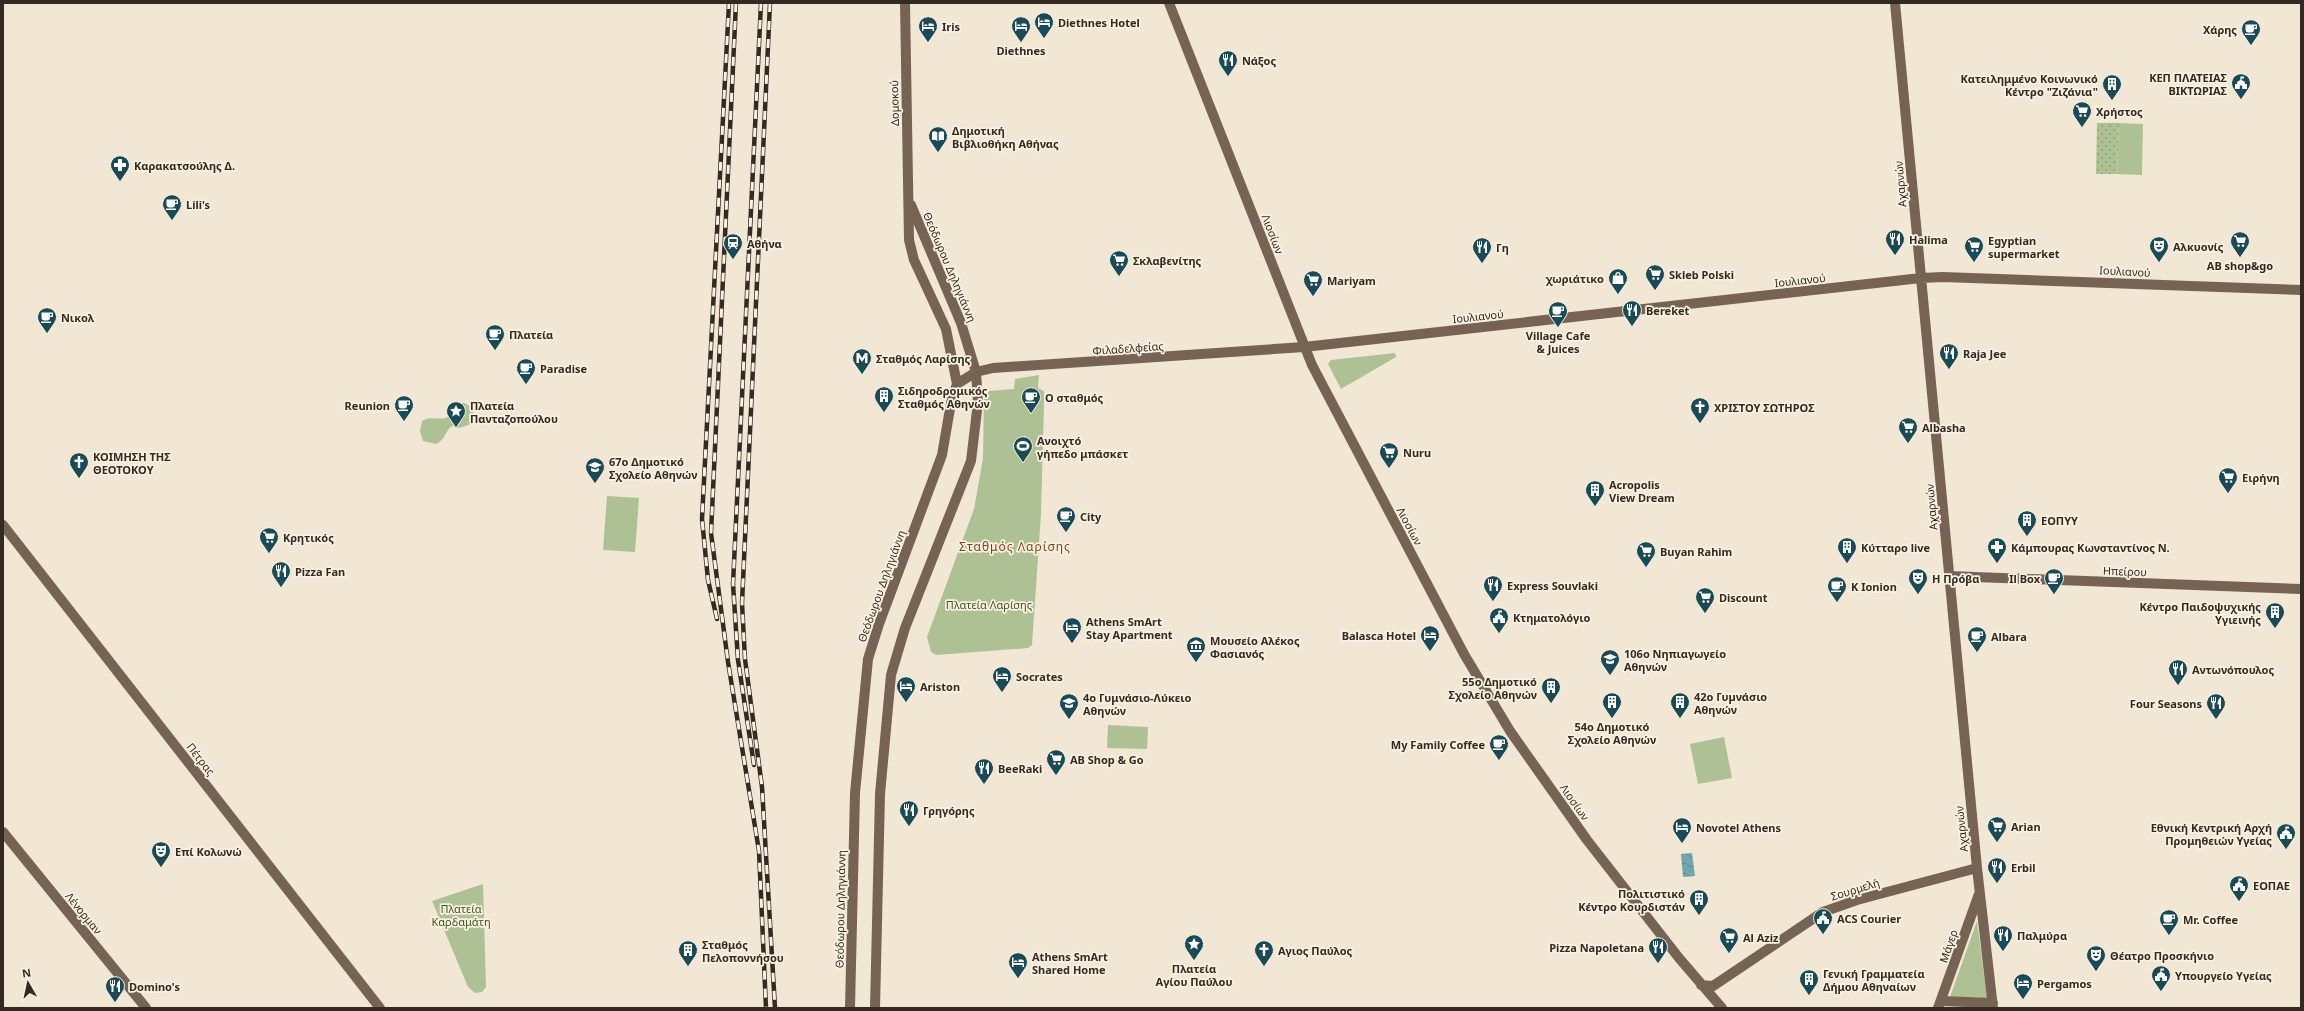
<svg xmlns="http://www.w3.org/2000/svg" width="2304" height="1011" font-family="'Noto Sans',sans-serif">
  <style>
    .green { fill: #adc194 }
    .garden { fill: url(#garden-dots) }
    .water { fill: url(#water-waves) }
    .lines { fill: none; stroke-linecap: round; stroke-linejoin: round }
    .major { stroke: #766354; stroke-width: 10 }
    .rail-casing { stroke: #332a24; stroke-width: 4.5 }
    .rail { stroke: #faf1e0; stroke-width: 3; stroke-dasharray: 9; stroke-linecap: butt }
    .labels { text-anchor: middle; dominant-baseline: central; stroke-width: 3.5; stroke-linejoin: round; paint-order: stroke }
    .poi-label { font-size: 11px; font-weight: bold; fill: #332a24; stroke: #faf1e0; text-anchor: start }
    .street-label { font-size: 11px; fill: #332a24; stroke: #faf1e0 }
    .park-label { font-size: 11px; fill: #3d5326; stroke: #faf1e0 }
    .neighbourhood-label { font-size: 12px; letter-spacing: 1px; fill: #873f19; stroke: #faf1e0 }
  </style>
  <defs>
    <pattern id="garden-dots" width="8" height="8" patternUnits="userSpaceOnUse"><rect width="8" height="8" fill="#adc194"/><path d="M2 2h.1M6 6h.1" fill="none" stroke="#8d9d79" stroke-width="1.8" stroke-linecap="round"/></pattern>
    <pattern id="water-waves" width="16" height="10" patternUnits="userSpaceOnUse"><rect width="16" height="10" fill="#72a7b0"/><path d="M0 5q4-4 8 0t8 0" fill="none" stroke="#5e888f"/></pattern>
  </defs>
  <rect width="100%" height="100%" fill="#f2e7d4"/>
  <path class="green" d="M 2119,123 L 2143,124 L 2142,175 L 2117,174 Z
    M 1395,353 L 1396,357 L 1341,389 L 1328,364 L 1331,360 Z
    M 1039,375 L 1038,388 L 1044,391 L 1044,405 L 1041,514 L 1032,645 L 1028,648 L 936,655 L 931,652 L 927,637 L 974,509 L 983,458 L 984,397 L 989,391 L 1014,389 L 1015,379 Z
    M 458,403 L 464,403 L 470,406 L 475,415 L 471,424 L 459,428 L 452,426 C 445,431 446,439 436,444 L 423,441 L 420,431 L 422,421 C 431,415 439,421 448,417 L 449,408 Z
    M 607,496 L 639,498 L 635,552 L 603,550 Z
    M 1108,725 L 1148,727 L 1147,749 L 1107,748 Z
    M 1724,737 L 1732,778 L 1698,784 L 1690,744 Z
    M 483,884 L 486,987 L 482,992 L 475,993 L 468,987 L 432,901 Z
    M 1977,921 L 1987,998 L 1950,997 Z"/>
  <path class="garden" d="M 2097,123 L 2119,123 L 2117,174 L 2096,174 Z"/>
  <path class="water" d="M 1692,853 L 1695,876 L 1683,877 L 1681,854 Z"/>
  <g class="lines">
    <path class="major" d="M 1169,3 L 1312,365 L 1464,654 L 1510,731 L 1587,840 L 1679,958 L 1722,1008
      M 1895,3 L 1977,868 L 1993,1008
      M 957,384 L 976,372 L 993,368 L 1304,347 L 1921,278 L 1943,277 L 2301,290
      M 3,525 L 380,1008
      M 1949,576 L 2301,589
      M 3,832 L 146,1008
      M 1701,985 L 1713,986 L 1823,912 L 1857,900 L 1977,868
      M 1941,1001 L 1993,1003
      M 850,1008 L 855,793 L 868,659 L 879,624 L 942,455 L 951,403 L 957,384 L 946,329 L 914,260 L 909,240 L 905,3
      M 875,1008 L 880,794 L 891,675 L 905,628 L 971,461 L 978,402 L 976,372 L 961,323 L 911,205
      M 1938,1008 L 1979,894"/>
    <g class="rail-casing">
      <path id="rail" d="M 736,3 L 711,533 L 728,662 L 759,851 L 766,1008
        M 770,3 L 742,603 L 745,659 L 762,787 L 775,1008
        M 717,619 L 708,580 L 702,519 L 729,3
        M 754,765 L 738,660 L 733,584 L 761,3"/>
    </g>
    <use href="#rail" class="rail"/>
  </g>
  <defs>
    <g id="hotel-pin" transform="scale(1)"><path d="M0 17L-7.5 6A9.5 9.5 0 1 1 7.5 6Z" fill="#184b57" stroke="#faf1e0"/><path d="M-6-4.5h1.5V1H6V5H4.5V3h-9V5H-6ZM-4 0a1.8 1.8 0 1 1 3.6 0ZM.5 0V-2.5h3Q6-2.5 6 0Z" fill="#fff"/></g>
    <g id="cafe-pin" transform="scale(1)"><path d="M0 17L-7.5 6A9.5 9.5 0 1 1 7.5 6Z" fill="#184b57" stroke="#faf1e0"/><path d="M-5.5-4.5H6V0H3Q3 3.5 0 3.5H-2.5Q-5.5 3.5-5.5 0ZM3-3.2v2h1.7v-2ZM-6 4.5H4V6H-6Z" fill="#fff"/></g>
    <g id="restaurant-pin" transform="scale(1)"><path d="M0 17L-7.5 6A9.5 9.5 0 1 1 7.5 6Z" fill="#184b57" stroke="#faf1e0"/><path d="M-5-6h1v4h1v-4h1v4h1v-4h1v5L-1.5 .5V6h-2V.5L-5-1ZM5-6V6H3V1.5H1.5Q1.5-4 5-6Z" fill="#fff"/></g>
    <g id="civic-pin" transform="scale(1)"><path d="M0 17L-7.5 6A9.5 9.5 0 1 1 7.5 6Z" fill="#184b57" stroke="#faf1e0"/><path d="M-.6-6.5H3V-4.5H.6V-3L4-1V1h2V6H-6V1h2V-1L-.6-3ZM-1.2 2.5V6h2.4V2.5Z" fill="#fff"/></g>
    <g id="building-pin" transform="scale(1)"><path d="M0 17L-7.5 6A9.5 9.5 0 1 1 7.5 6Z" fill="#184b57" stroke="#faf1e0"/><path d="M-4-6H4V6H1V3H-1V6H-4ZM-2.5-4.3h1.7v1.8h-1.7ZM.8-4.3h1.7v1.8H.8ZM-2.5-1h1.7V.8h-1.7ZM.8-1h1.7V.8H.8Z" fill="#fff"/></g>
    <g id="supermarket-pin" transform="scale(1)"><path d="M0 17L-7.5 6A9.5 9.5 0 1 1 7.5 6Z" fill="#184b57" stroke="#faf1e0"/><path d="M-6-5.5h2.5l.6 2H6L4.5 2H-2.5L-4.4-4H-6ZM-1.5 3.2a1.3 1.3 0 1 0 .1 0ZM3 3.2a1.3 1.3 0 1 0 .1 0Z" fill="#fff"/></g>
    <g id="library-pin" transform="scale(1)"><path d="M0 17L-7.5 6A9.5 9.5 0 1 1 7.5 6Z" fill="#184b57" stroke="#faf1e0"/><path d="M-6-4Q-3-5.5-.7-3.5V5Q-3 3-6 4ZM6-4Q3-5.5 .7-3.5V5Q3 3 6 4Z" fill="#fff"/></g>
    <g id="pharmacy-pin" transform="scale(1)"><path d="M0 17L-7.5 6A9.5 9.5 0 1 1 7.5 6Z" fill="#184b57" stroke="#faf1e0"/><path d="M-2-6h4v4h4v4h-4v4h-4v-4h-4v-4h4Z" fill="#fff"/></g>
    <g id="station-pin" transform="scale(1)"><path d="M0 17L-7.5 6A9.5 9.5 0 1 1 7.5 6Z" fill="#184b57" stroke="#faf1e0"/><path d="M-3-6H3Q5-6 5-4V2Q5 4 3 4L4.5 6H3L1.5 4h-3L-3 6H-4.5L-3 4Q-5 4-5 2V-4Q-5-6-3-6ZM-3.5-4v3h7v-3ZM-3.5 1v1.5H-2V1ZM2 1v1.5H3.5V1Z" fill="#fff"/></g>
    <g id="theatre-pin" transform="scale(1)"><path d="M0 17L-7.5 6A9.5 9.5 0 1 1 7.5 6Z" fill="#184b57" stroke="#faf1e0"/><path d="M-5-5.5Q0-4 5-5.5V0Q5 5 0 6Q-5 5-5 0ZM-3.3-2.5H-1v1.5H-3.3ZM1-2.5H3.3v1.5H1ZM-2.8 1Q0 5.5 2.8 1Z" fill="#fff"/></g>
    <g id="shop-pin" transform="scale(1)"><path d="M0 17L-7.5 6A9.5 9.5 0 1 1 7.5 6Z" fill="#184b57" stroke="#faf1e0"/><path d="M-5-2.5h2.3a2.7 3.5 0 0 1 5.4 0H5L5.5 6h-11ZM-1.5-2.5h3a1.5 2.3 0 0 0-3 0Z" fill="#fff"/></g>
    <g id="metro-pin" transform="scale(1)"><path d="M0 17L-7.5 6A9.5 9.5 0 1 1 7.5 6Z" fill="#184b57" stroke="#faf1e0"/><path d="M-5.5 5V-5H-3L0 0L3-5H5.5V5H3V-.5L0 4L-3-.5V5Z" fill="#fff"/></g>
    <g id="church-pin" transform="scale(1)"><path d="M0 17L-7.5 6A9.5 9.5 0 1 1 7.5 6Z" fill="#184b57" stroke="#faf1e0"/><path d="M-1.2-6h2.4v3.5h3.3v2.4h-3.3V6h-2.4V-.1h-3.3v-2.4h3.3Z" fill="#fff"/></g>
    <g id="sight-pin" transform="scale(1)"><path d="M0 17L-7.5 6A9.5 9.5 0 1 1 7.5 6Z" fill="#184b57" stroke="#faf1e0"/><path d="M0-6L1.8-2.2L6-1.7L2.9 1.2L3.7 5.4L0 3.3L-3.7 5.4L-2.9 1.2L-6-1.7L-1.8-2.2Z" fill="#fff"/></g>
    <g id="stadium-pin" transform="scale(1)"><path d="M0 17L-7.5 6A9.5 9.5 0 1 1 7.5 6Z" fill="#184b57" stroke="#faf1e0"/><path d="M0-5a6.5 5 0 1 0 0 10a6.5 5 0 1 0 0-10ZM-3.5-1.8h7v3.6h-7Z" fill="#fff"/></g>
    <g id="school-pin" transform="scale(1)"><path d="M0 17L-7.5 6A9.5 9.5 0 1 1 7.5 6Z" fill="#184b57" stroke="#faf1e0"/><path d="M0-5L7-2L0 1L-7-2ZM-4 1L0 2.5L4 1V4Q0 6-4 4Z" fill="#fff"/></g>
    <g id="museum-pin" transform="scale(1)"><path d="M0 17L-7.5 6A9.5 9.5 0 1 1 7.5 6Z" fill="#184b57" stroke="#faf1e0"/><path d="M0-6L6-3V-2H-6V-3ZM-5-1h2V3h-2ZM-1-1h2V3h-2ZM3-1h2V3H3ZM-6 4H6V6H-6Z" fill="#fff"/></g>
  </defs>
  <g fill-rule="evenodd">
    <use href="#hotel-pin" x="1044" y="22"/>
    <use href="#hotel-pin" x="928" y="26"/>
    <use href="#hotel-pin" x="1021" y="26"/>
    <use href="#cafe-pin" x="2251" y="29"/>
    <use href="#restaurant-pin" x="1228" y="60"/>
    <use href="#civic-pin" x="2241" y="83"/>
    <use href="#building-pin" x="2112" y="84"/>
    <use href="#supermarket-pin" x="2082" y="111"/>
    <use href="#library-pin" x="938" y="136"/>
    <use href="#pharmacy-pin" x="120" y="165"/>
    <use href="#cafe-pin" x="172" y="204"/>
    <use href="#restaurant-pin" x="1895" y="239"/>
    <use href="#supermarket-pin" x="2240" y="241"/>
    <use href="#station-pin" x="733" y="243"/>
    <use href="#supermarket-pin" x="1974" y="246"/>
    <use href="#theatre-pin" x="2159" y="246"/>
    <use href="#restaurant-pin" x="1482" y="247"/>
    <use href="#supermarket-pin" x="1119" y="260"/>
    <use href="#supermarket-pin" x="1655" y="274"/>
    <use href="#shop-pin" x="1618" y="278"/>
    <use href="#supermarket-pin" x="1313" y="280"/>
    <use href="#restaurant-pin" x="1632" y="310"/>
    <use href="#cafe-pin" x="1558" y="311"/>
    <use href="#cafe-pin" x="47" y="317"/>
    <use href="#cafe-pin" x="495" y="334"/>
    <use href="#restaurant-pin" x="1949" y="353"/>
    <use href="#metro-pin" x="862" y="358"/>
    <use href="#cafe-pin" x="526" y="368"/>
    <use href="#building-pin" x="884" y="396"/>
    <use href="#cafe-pin" x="1031" y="397"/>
    <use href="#cafe-pin" x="404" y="405"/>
    <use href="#church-pin" x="1700" y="407"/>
    <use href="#sight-pin" x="456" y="411"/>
    <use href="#supermarket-pin" x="1908" y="427"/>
    <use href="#stadium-pin" x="1023" y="446"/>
    <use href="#supermarket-pin" x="1389" y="452"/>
    <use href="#church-pin" x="79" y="462"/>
    <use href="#school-pin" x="595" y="467"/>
    <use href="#supermarket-pin" x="2228" y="477"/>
    <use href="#building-pin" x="1595" y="490"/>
    <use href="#cafe-pin" x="1066" y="516"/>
    <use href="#building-pin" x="2027" y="520"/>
    <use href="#supermarket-pin" x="269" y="537"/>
    <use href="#building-pin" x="1847" y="547"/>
    <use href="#pharmacy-pin" x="1997" y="547"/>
    <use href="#supermarket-pin" x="1646" y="551"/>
    <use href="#restaurant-pin" x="281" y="571"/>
    <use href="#theatre-pin" x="1918" y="578"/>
    <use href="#cafe-pin" x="2054" y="578"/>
    <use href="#restaurant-pin" x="1493" y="585"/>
    <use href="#cafe-pin" x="1837" y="586"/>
    <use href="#supermarket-pin" x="1705" y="597"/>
    <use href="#building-pin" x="2275" y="612"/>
    <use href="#civic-pin" x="1499" y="617"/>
    <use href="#hotel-pin" x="1072" y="627"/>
    <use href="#hotel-pin" x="1430" y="635"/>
    <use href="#cafe-pin" x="1977" y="636"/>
    <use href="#museum-pin" x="1196" y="646"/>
    <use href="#school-pin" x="1610" y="659"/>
    <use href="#restaurant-pin" x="2178" y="669"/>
    <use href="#hotel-pin" x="1002" y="676"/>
    <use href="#hotel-pin" x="906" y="686"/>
    <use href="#building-pin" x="1551" y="687"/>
    <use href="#building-pin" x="1612" y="702"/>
    <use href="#building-pin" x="1680" y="702"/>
    <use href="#school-pin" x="1069" y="703"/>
    <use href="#restaurant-pin" x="2216" y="703"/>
    <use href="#cafe-pin" x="1499" y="744"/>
    <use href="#supermarket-pin" x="1056" y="759"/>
    <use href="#restaurant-pin" x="984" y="768"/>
    <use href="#restaurant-pin" x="909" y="810"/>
    <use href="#supermarket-pin" x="1997" y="826"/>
    <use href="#hotel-pin" x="1682" y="827"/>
    <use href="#civic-pin" x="2286" y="833"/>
    <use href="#theatre-pin" x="161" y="851"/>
    <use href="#restaurant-pin" x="1997" y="867"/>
    <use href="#civic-pin" x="2239" y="885"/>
    <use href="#building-pin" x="1699" y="899"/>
    <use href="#civic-pin" x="1823" y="918"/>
    <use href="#cafe-pin" x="2169" y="919"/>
    <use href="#restaurant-pin" x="2003" y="935"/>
    <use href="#supermarket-pin" x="1729" y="937"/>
    <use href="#sight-pin" x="1194" y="944"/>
    <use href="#restaurant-pin" x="1658" y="947"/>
    <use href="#building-pin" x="688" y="950"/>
    <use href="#church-pin" x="1264" y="950"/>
    <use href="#theatre-pin" x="2096" y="955"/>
    <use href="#hotel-pin" x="1018" y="962"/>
    <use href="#civic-pin" x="2161" y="975"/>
    <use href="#building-pin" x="1809" y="979"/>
    <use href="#hotel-pin" x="2023" y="983"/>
    <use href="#restaurant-pin" x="115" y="986"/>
  </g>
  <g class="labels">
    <g class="poi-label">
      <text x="1058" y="22">Diethnes Hotel</text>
      <text x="942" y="26">Iris</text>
      <text x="2237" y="29" text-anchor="end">Χάρης</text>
      <text x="1021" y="50" text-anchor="middle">Diethnes</text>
      <text x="1242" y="60">Νάξος</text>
      <text x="2227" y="77" text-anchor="end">ΚΕΠ ΠΛΑΤΕΙΑΣ<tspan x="2227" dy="13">ΒΙΚΤΩΡΙΑΣ</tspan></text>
      <text x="2098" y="78" text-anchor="end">Κατειλημμένο Κοινωνικό<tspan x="2098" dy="13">Κέντρο "Ζιζάνια"</tspan></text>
      <text x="2096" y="111">Χρήστος</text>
      <text x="952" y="130">Δημοτική<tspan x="952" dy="13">Βιβλιοθήκη Αθήνας</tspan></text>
      <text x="134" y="165">Καρακατσούλης Δ.</text>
      <text x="186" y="204">Lili's</text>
      <text x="1909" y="239">Halima</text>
      <text x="1988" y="240">Egyptian<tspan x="1988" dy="13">supermarket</tspan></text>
      <text x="747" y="243">Αθήνα</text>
      <text x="2173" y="246">Αλκυονίς</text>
      <text x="1496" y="247">Γη</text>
      <text x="1133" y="260">Σκλαβενίτης</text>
      <text x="2240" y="265" text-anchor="middle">AB shop&amp;go</text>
      <text x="1669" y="274">Skleb Polski</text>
      <text x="1604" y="278" text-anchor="end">χωριάτικο</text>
      <text x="1327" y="280">Mariyam</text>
      <text x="1646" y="310">Bereket</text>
      <text x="61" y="317">Νικολ</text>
      <text x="509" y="334">Πλατεία</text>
      <text x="1558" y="335" text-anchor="middle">Village Cafe<tspan x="1558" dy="13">&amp; Juices</tspan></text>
      <text x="1963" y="353">Raja Jee</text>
      <text x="876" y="358">Σταθμός Λαρίσης</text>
      <text x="540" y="368">Paradise</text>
      <text x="898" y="390">Σιδηροδρομικός<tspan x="898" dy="13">Σταθμός Αθηνών</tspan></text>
      <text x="1045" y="397">Ο σταθμός</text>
      <text x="390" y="405" text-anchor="end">Reunion</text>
      <text x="470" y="405">Πλατεία<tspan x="470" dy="13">Πανταζοπούλου</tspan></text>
      <text x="1714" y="407">ΧΡΙΣΤΟΥ ΣΩΤΗΡΟΣ</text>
      <text x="1922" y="427">Albasha</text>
      <text x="1037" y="440">Ανοιχτό<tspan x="1037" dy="13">γήπεδο μπάσκετ</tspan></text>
      <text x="1403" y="452">Nuru</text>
      <text x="93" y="456">ΚΟΙΜΗΣΗ ΤΗΣ<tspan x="93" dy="13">ΘΕΟΤΟΚΟΥ</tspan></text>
      <text x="609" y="461">67ο Δημοτικό<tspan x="609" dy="13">Σχολείο Αθηνών</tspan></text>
      <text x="2242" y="477">Ειρήνη</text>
      <text x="1609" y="484">Acropolis<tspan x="1609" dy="13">View Dream</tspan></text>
      <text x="1080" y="516">City</text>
      <text x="2041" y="520">ΕΟΠΥΥ</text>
      <text x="283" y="537">Κρητικός</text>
      <text x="1861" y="547">Κύτταρο live</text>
      <text x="2011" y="547">Κάμπουρας Κωνσταντίνος Ν.</text>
      <text x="1660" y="551">Buyan Rahim</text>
      <text x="295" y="571">Pizza Fan</text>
      <text x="1932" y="578">Η Πρόβα</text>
      <text x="2040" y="578" text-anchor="end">Il Box</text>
      <text x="1507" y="585">Express Souvlaki</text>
      <text x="1851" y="586">K Ionion</text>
      <text x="1719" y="597">Discount</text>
      <text x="2261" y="606" text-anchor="end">Κέντρο Παιδοψυχικής<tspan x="2261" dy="13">Υγιεινής</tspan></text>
      <text x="1513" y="617">Κτηματολόγιο</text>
      <text x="1086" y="621">Athens SmArt<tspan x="1086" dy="13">Stay Apartment</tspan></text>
      <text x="1416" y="635" text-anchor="end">Balasca Hotel</text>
      <text x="1991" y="636">Albara</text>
      <text x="1210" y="640">Μουσείο Αλέκος<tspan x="1210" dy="13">Φασιανός</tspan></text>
      <text x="1624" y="653">106ο Νηπιαγωγείο<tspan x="1624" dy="13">Αθηνών</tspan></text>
      <text x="2192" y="669">Αντωνόπουλος</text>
      <text x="1016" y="676">Socrates</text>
      <text x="1537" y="681" text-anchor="end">55ο Δημοτικό<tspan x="1537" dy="13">Σχολείο Αθηνών</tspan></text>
      <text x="920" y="686">Ariston</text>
      <text x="1694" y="696">42ο Γυµνάσιο<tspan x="1694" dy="13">Αθηνών</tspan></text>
      <text x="1083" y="697">4ο Γυμνάσιο-Λύκειο<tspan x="1083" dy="13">Αθηνών</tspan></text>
      <text x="2202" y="703" text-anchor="end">Four Seasons</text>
      <text x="1612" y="726" text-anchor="middle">54ο Δημοτικό<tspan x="1612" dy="13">Σχολείο Αθηνών</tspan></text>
      <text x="1485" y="744" text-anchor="end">My Family Coffee</text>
      <text x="1070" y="759">AB Shop &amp; Go</text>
      <text x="998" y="768">BeeRaki</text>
      <text x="923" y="810">Γρηγόρης</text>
      <text x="2011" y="826">Arian</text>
      <text x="1696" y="827">Novotel Athens</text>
      <text x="2272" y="827" text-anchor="end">Εθνική Κεντρική Αρχή<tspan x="2272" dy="13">Προμηθειών Υγείας</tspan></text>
      <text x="175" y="851">Επί Κολωνώ</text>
      <text x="2011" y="867">Erbil</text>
      <text x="2253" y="885">ΕΟΠΑΕ</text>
      <text x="1685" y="893" text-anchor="end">Πολιτιστικό<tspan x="1685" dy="13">Κέντρο Κουρδιστάν</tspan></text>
      <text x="1837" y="918">ACS Courier</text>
      <text x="2183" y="919">Mr. Coffee</text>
      <text x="2017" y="935">Παλμύρα</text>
      <text x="1743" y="937">Al Aziz</text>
      <text x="702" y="944">Σταθμός<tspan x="702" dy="13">Πελοποννήσου</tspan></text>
      <text x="1644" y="947" text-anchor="end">Pizza Napoletana</text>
      <text x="1278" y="950">Αγιος Παύλος</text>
      <text x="2110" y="955">Θέατρο Προσκήνιο</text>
      <text x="1032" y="956">Athens SmArt<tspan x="1032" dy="13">Shared Home</tspan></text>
      <text x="1194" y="968" text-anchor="middle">Πλατεία<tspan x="1194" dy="13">Αγίου Παύλου</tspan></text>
      <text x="1823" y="973">Γενική Γραμματεία<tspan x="1823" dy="13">Δήμου Αθηναίων</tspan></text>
      <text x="2175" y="975">Υπουργείο Υγείας</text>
      <text x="2037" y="983">Pergamos</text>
      <text x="129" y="986">Domino's</text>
    </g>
    <g class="street-label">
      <text transform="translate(894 103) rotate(-91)">Δομοκού</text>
      <text transform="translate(1900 184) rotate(-95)">Αχαρνών</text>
      <text transform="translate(1273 234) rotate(69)">Λιοσίων</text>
      <text transform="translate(950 267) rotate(67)">Θεόδωρου Δηληγιάννη</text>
      <text transform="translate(2125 271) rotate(3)">Ιουλιανού</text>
      <text transform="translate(1800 280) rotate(-6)">Ιουλιανού</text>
      <text transform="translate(1478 316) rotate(-6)">Ιουλιανού</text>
      <text transform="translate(1128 348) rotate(-4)">Φιλαδελφείας</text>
      <text transform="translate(1931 507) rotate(-95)">Αχαρνών</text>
      <text transform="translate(1410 526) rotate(62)">Λιοσίων</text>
      <text transform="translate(2125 571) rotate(2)">Ηπείρου</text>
      <text transform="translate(881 586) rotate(-70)">Θεόδωρου Δηληγιάννη</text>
      <text transform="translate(201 759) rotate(52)">Πέτρας</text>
      <text transform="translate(1575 802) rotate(55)">Λιοσίων</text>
      <text transform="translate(1961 829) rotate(-96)">Αχαρνών</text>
      <text transform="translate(1855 889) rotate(-17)">Σουρμελή</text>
      <text transform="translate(840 909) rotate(-89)">Θεόδωρου Δηληγιάννη</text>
      <text transform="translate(84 913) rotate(51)">Λένορμαν</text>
      <text transform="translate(1948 946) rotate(-71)">Μάγερ</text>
    </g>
    <g class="park-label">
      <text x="989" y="604">Πλατεία Λαρίσης</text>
      <text x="461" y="908">Πλατεία<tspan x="461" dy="13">Καρδαμάτη</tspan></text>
    </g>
    <g class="neighbourhood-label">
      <text x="1015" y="546">Σταθμός Λαρίσης</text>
    </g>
  </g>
  <rect width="2304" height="1011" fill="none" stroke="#332a24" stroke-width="8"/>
  <g transform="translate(28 983) rotate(351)" stroke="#faf1e0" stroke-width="3" paint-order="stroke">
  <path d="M0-3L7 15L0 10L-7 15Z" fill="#332a24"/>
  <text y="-6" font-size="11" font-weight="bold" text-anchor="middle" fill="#332a24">N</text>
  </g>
</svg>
